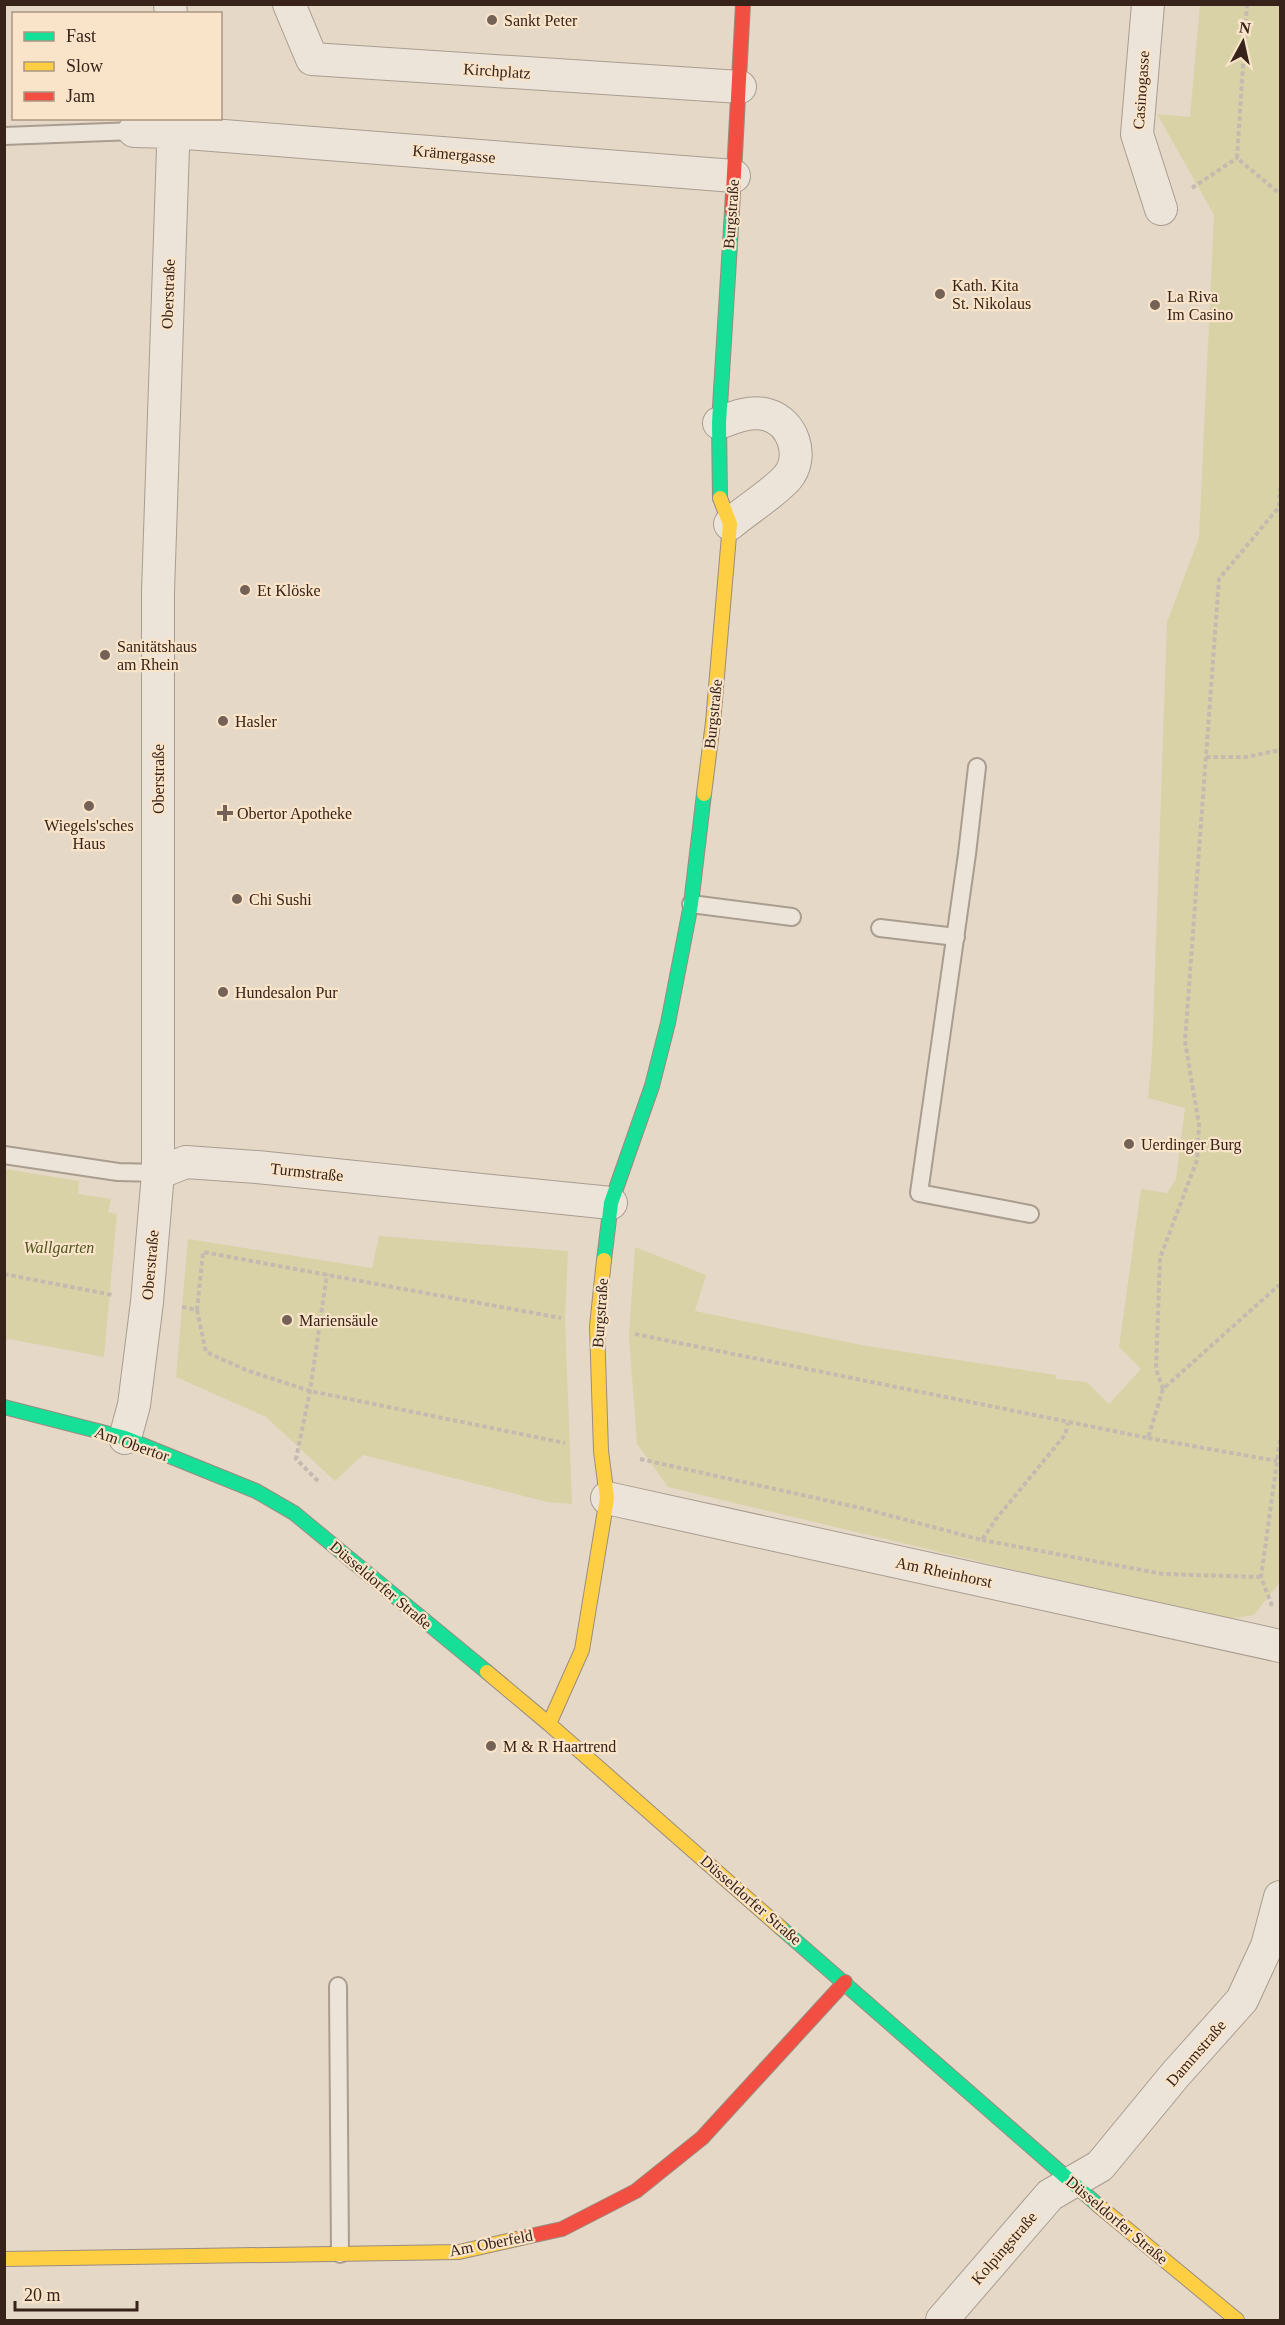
<svg xmlns="http://www.w3.org/2000/svg" width="1285" height="2325" font-family="Georgia,serif">
  <style>
    .green { fill: #d9d2a7 }
    .lines { fill: none; stroke-linecap: round; stroke-linejoin: round }
    .lane-casing { stroke: #a99d90; stroke-width: 20 }
    .street-casing { stroke: #a99d90; stroke-width: 34 }
    .fast-casing { stroke: #998c80; stroke-width: 16 }
    .slow-casing { stroke: #998c80; stroke-width: 16 }
    .jam-casing { stroke: #998c80; stroke-width: 16 }
    .path { stroke: #c4bab0; stroke-width: 4; stroke-dasharray: 4.5 3; stroke-linecap: butt }
    .lane { stroke: #ece3d9; stroke-width: 16 }
    .street { stroke: #ece3d9; stroke-width: 32 }
    .fast { stroke: #16e098; stroke-width: 14 }
    .slow { stroke: #ffcf43; stroke-width: 14 }
    .jam { stroke: #f24e42; stroke-width: 14 }
    .poi-dot { fill: #746256; stroke: #f9e4ca; stroke-width: 2 }
    .labels { text-anchor: middle; dominant-baseline: central; stroke-width: 4.5; stroke-linejoin: round; paint-order: stroke }
    .poi-label { font-size: 16px; fill: #372319; stroke: #f9e4ca; text-anchor: start }
    .street-label { font-size: 16px; fill: #372319; stroke: #f9e4ca }
    .park-label { font-size: 16px; font-style: italic; fill: #50561e; stroke: #f9e4ca }
  </style>
  <rect width="100%" height="100%" fill="#e5d8c6"/>
  <path class="green" d="M 1200,5 L 1280,5 L 1280,1582 L 1254,1615 L 1224,1620 L 668,1487 L 637,1444 L 629,1336 L 635,1247 L 706,1275 L 695,1311 L 861,1345 L 1056,1375 L 1056,1379 L 1087,1382 L 1109,1404 L 1141,1369 L 1119,1347 L 1141,1189 L 1167,1193 L 1176,1179 L 1185,1108 L 1148,1098 L 1152,1056 L 1167,622 L 1199,538 L 1214,215 L 1157,114 L 1190,117 Z
    M 5,1169 L 79,1181 L 78,1194 L 111,1199 L 108,1212 L 117,1214 L 104,1357 L 9,1339 L 5,1341 Z
    M 379,1236 L 568,1251 L 565,1319 L 572,1504 L 547,1502 L 363,1455 L 335,1481 L 266,1417 L 176,1377 L 188,1239 L 372,1268 Z"/>
  <g class="lines">
    <g class="lane-casing">
      <path id="lane" d="M 4,136 L 134,131
        M 977,767 L 967,854 L 919,1193 L 1030,1214
        M 691,904 L 792,917
        M 880,928 L 956,937
        M 4,1155 L 118,1172 L 158,1173
        M 338,1986 L 340,2254"/>
    </g>
    <g class="street-casing">
      <path id="street" d="M 170,4 L 171,14
        M 289,4 L 312,59 L 740,87
        M 1148,4 L 1137,134 L 1161,209
        M 134,131 L 174,132 L 734,176
        M 719,423 C 734,417 751,410 768,415 C 793,422 805,457 787,478 C 775,492 745,511 730,524
        M 158,1173 L 186,1162 L 257,1167 L 611,1203
        M 125,1438 L 134,1405 L 147,1302 L 158,1173 L 158,592 L 174,118
        M 607,1498 L 1280,1646
        M 942,2320 L 1050,2195 L 1100,2166 L 1175,2075 L 1242,2000 L 1267,1946 L 1280,1897"/>
    </g>
    <g class="fast-casing">
      <path id="fast" d="M 720,498 L 719,423 L 732,211
        M 604,1260 L 611,1203 L 652,1086 L 668,1023 L 691,904 L 704,794
        M 4,1407 L 125,1438 L 256,1491 L 294,1513 L 487,1672
        M 781,1928 L 1099,2206"/>
    </g>
    <g class="slow-casing">
      <path id="slow" d="M 704,794 L 713,722 L 730,524 L 720,498
        M 487,1672 L 549,1724 L 781,1928
        M 549,1724 L 582,1650 L 607,1498 L 601,1451 L 597,1326 L 604,1260
        M 1099,2206 L 1237,2320
        M 4,2259 L 459,2252 L 521,2238"/>
    </g>
    <g class="jam-casing">
      <path id="jam" d="M 732,211 L 743,4
        M 521,2238 L 562,2229 L 636,2191 L 702,2138 L 845,1982"/>
    </g>
    <path class="path" d="M 1247,4 L 1237,158 L 1280,194
      M 1192,188 L 1237,158
      M 1206,757 L 1246,757 L 1280,750
      M 4,1274 L 113,1295
      M 182,1307 L 197,1310 L 203,1252 L 561,1318
      M 197,1310 L 206,1352 L 246,1370 L 310,1391 L 565,1443
      M 635,1334 L 1148,1438 L 1163,1389 L 1278,1286 L 1280,1286
      M 1163,1389 L 1156,1369 L 1160,1258 L 1197,1160 L 1199,1125 L 1185,1041 L 1219,579 L 1279,507 L 1280,488
      M 1148,1438 L 1277,1461
      M 640,1459 L 865,1509 L 982,1540 L 996,1519 L 1065,1435 L 1068,1423
      M 318,1481 L 296,1459 L 310,1391 L 327,1274
      M 982,1540 L 1163,1574 L 1261,1577
      M 1272,1606 L 1261,1577 L 1280,1440"/>
    <use href="#lane" class="lane"/>
    <use href="#street" class="street"/>
    <use href="#fast" class="fast"/>
    <use href="#slow" class="slow"/>
    <use href="#jam" class="jam"/>
  </g>
  <g class="poi-dot">
    <circle cx="492" cy="20" r="6"/>
    <circle cx="940" cy="294" r="6"/>
    <circle cx="1155" cy="305" r="6"/>
    <circle cx="245" cy="590" r="6"/>
    <circle cx="105" cy="655" r="6"/>
    <circle cx="223" cy="721" r="6"/>
    <circle cx="89" cy="806" r="6"/>
    <path d="M222 804h6v6h6v6h-6v6h-6v-6h-6v-6h6z"/>
    <circle cx="237" cy="899" r="6"/>
    <circle cx="223" cy="992" r="6"/>
    <circle cx="1129" cy="1144" r="6"/>
    <circle cx="287" cy="1320" r="6"/>
    <circle cx="491" cy="1746" r="6"/>
  </g>
  <g class="labels">
    <g class="poi-label">
      <text x="504" y="20">Sankt Peter</text>
      <text x="952" y="285">Kath. Kita<tspan x="952" dy="18">St. Nikolaus</tspan></text>
      <text x="1167" y="296">La Riva<tspan x="1167" dy="18">Im Casino</tspan></text>
      <text x="257" y="590">Et Klöske</text>
      <text x="117" y="646">Sanitätshaus<tspan x="117" dy="18">am Rhein</tspan></text>
      <text x="235" y="721">Hasler</text>
      <text x="237" y="813">Obertor Apotheke</text>
      <text x="89" y="825" text-anchor="middle">Wiegels'sches<tspan x="89" dy="18">Haus</tspan></text>
      <text x="249" y="899">Chi Sushi</text>
      <text x="235" y="992">Hundesalon Pur</text>
      <text x="1141" y="1144">Uerdinger Burg</text>
      <text x="299" y="1320">Mariensäule</text>
      <text x="503" y="1746">M &amp; R Haartrend</text>
    </g>
    <g class="street-label">
      <text transform="translate(497 71) rotate(4)">Kirchplatz</text>
      <text transform="translate(1141 90) rotate(-86)">Casinogasse</text>
      <text transform="translate(454 154) rotate(5)">Krämergasse</text>
      <text transform="translate(731 214) rotate(-86)">Burgstraße</text>
      <text transform="translate(168 294) rotate(-88)">Oberstraße</text>
      <text transform="translate(713 714) rotate(-84)">Burgstraße</text>
      <text transform="translate(158 779) rotate(-90)">Oberstraße</text>
      <text transform="translate(307 1172) rotate(6)">Turmstraße</text>
      <text transform="translate(150 1265) rotate(-85)">Oberstraße</text>
      <text transform="translate(600 1313) rotate(-86)">Burgstraße</text>
      <text transform="translate(132 1444) rotate(19)">Am Obertor</text>
      <text transform="translate(944 1572) rotate(12)">Am Rheinhorst</text>
      <text transform="translate(381 1585) rotate(40)">Düsseldorfer Straße</text>
      <text transform="translate(751 1900) rotate(41)">Düsseldorfer Straße</text>
      <text transform="translate(1196 2053) rotate(-49)">Dammstraße</text>
      <text transform="translate(1117 2220) rotate(40)">Düsseldorfer Straße</text>
      <text transform="translate(491 2243) rotate(-11)">Am Oberfeld</text>
      <text transform="translate(1004 2248) rotate(-49)">Kolpingstraße</text>
    </g>
    <g class="park-label">
      <text x="59" y="1247">Wallgarten</text>
    </g>
  </g>
  <rect width="1285" height="2325" fill="none" stroke="#372319" stroke-width="12"/>
  <rect x="12" y="12" width="210" height="108" fill="#f9e4ca" stroke="#ab9783" stroke-width="1.5"/>
  <rect x="24" y="32" width="30" height="9" fill="#16e098" stroke="#ab9783" stroke-width="1.5"/>
  <text x="66" y="42" font-size="18" fill="#372319">Fast</text>
  <rect x="24" y="62" width="30" height="9" fill="#ffcf43" stroke="#ab9783" stroke-width="1.5"/>
  <text x="66" y="72" font-size="18" fill="#372319">Slow</text>
  <rect x="24" y="92" width="30" height="9" fill="#f24e42" stroke="#ab9783" stroke-width="1.5"/>
  <text x="66" y="102" font-size="18" fill="#372319">Jam</text>
  <g transform="translate(1243 42) rotate(8)" stroke="#f9e4ca" stroke-width="4.5" paint-order="stroke">
  <path d="M0-4.5L10 22L0 15L-10 22Z" fill="#372319"/>
  <text y="-9" font-size="16" font-weight="bold" text-anchor="middle" fill="#372319">N</text>
  </g>
  <path d="M15 2301v9h122v-9" fill="none" stroke="#372319" stroke-width="3"/>
  <text x="24" y="2301" font-size="18" fill="#372319" stroke="#f9e4ca" stroke-width="4.5" paint-order="stroke">20 m</text>
</svg>
